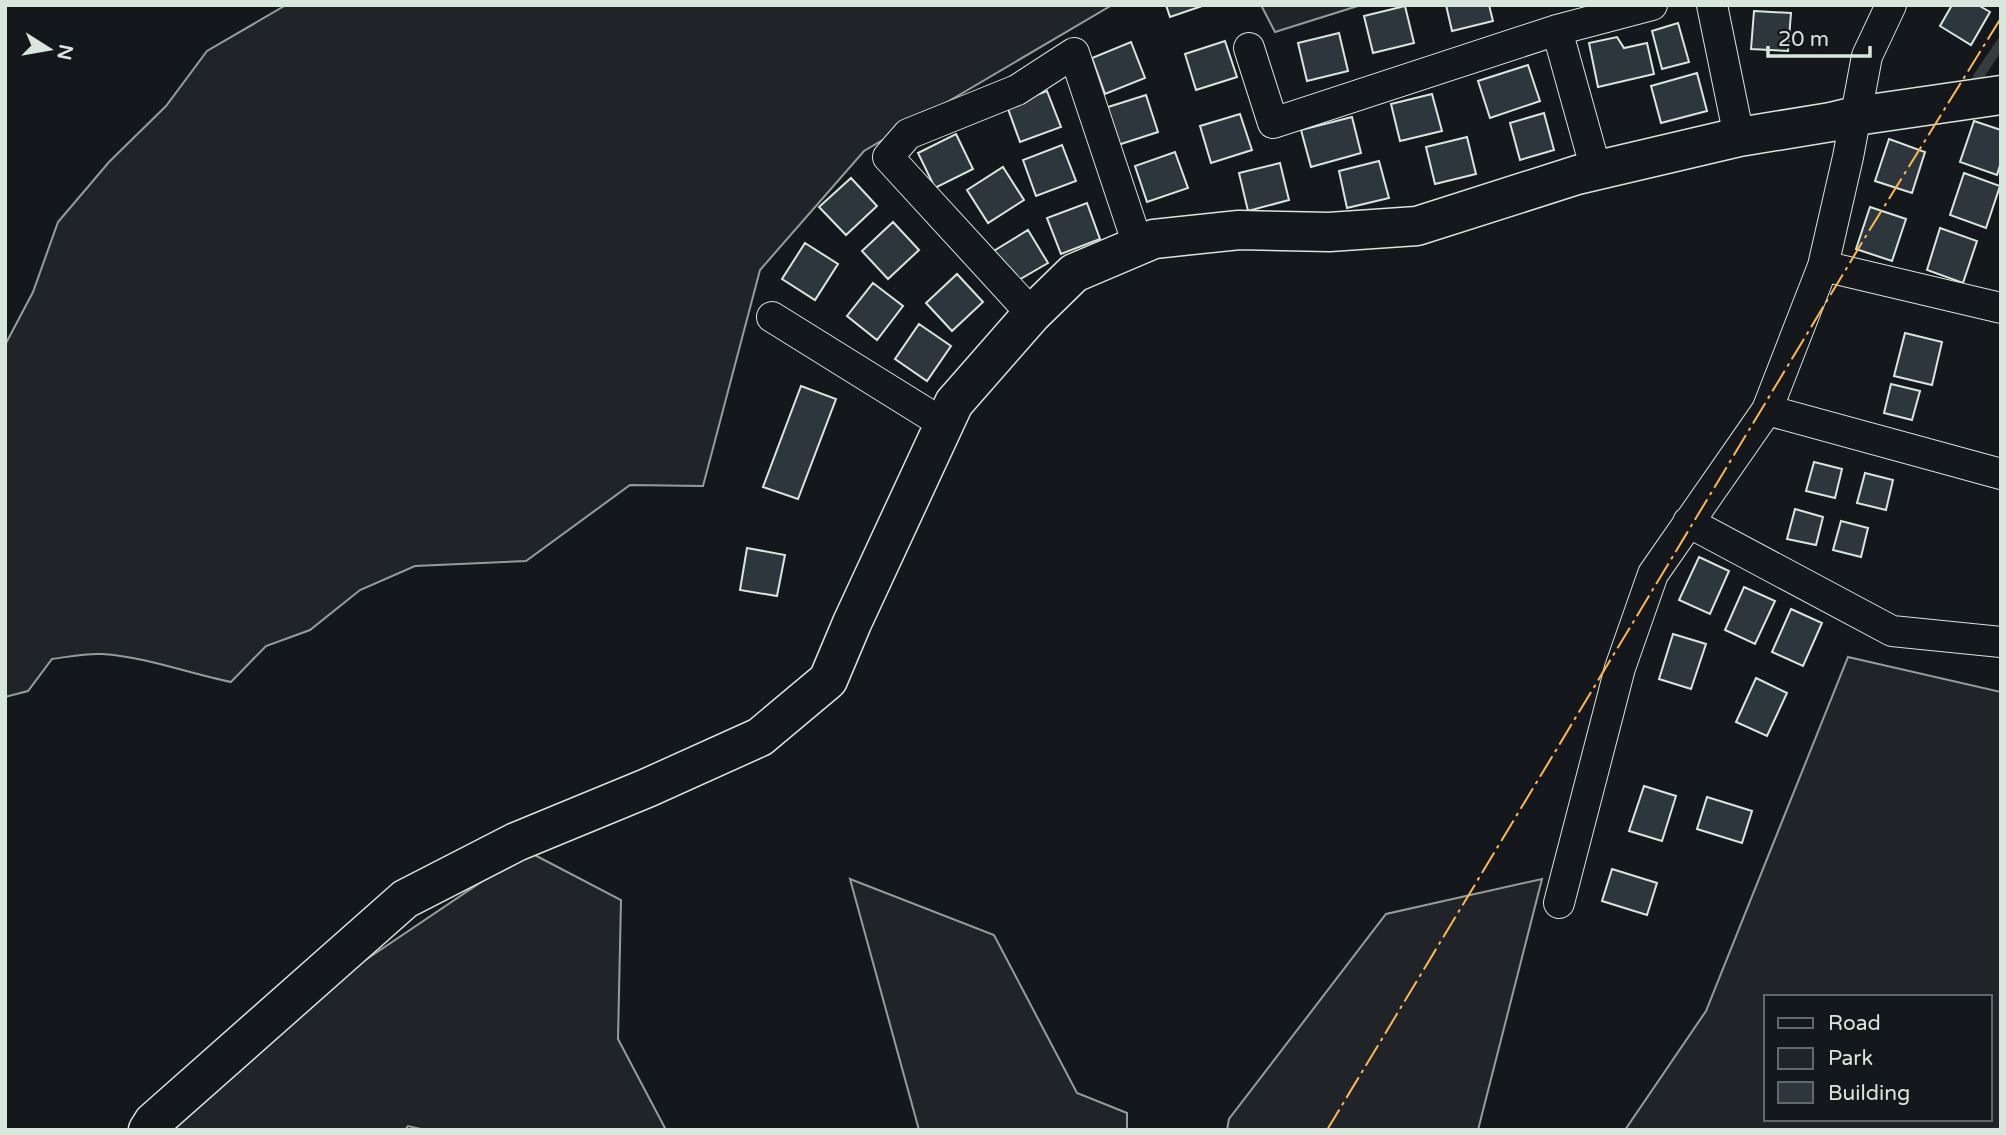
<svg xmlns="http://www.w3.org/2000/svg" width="2006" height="1135" font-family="'Varela Round',sans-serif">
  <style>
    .green { fill: #202428; stroke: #939e99; stroke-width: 2; fill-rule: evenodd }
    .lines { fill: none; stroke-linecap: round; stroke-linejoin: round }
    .stream { stroke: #363b3e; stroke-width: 10 }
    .building { fill: #2c363c; stroke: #d8e6dc; stroke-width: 2 }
    .street-casing { stroke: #d8e6dc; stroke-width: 32 }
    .secondary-casing { stroke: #d8e6dc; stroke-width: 41 }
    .street { stroke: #14181c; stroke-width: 30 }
    .secondary { stroke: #14181c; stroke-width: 38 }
    .power { stroke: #ffb74d; stroke-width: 2; stroke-dasharray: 24 5 3.5 5; stroke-linecap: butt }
  </style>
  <rect width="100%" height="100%" fill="#14181c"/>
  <path class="green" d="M 286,5 L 1112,5 L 864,151 L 760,270 L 703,486 L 630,485 L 526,561 L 415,566 L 360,590 L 310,630 L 266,646 L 231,682 C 187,673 147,657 102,654 C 86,653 68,657 52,659 L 28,691 L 5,697 L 5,345 L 33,292 L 58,222 L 109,162 L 166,106 L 207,51 Z
    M 1261,5 L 1361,5 L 1275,32 Z
    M 1848,657 L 2001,692 L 2001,1130 L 1625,1130 L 1706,1011 ZM 1766,997 L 1990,997 L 1990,1119 L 1766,1119 Z
    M 527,851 L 621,900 L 618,1039 L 666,1130 L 425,1130 L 408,1126 L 405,1130 L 157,1130 L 355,967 Z
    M 850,879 L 994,935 L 1077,1093 L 1127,1113 L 1127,1130 L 919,1130 Z
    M 1542,879 L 1478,1130 L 1227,1130 L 1229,1119 L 1386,914 Z"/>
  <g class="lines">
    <path class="stream" d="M 1978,77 L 2001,43"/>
  </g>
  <path class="building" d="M 1166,5 L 1205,5 L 1170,17 Z
    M 1446,5 L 1489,5 L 1493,21 L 1452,31 Z
    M 1952,5 L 1978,5 L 1990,12 L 1971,45 L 1940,26 Z
    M 1405,6 L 1414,43 L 1373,53 L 1364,16 Z
    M 1754,11 L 1791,13 L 1788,51 L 1751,49 Z
    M 1678,23 L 1689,62 L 1662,69 L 1652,31 Z
    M 1339,33 L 1348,71 L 1307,81 L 1298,43 Z
    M 1617,37 L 1624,48 L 1647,43 L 1654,74 L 1598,87 L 1589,43 Z
    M 1225,41 L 1237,77 L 1196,90 L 1185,54 Z
    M 1131,42 L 1145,78 L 1105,94 L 1092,58 Z
    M 1528,65 L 1540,101 L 1490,118 L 1478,81 Z
    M 1697,73 L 1707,111 L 1661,123 L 1651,86 Z
    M 1047,91 L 1061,127 L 1020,142 L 1007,106 Z
    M 1432,94 L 1442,131 L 1400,141 L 1391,104 Z
    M 1146,95 L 1158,132 L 1118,145 L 1105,108 Z
    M 1544,113 L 1554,150 L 1520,160 L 1510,123 Z
    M 1240,114 L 1252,150 L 1211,163 L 1200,126 Z
    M 1352,117 L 1361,153 L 1311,167 L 1301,130 Z
    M 1974,121 L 2001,130 L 2001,162 L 1997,175 L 1960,162 Z
    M 956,134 L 973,169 L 935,188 L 918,153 Z
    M 1467,137 L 1476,174 L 1435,184 L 1426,147 Z
    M 1889,139 L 1925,152 L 1912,193 L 1875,181 Z
    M 1062,145 L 1076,181 L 1036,196 L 1023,160 Z
    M 1175,152 L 1188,188 L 1147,202 L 1135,166 Z
    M 1379,161 L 1389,198 L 1347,208 L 1339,171 Z
    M 1280,163 L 1289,200 L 1248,211 L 1239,173 Z
    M 1003,167 L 1024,200 L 988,223 L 967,190 Z
    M 1964,173 L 2000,186 L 1986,228 L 1950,215 Z
    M 851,178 L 877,206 L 846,235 L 819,207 Z
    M 1087,203 L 1100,239 L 1061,254 L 1047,218 Z
    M 1870,207 L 1906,219 L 1892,261 L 1856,249 Z
    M 893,222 L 919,250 L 888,279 L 862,251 Z
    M 1940,228 L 1977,241 L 1963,283 L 1927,270 Z
    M 1028,230 L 1048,263 L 1012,284 L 992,252 Z
    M 805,243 L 838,264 L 815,300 L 782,279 Z
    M 957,274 L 983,302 L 952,331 L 926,303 Z
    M 873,283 L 903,306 L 877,340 L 847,316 Z
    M 919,324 L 951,346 L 927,381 L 895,359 Z
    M 1905,333 L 1942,342 L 1932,385 L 1894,376 Z
    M 1891,384 L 1920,391 L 1912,420 L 1884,413 Z
    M 801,386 L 836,399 L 798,499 L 763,487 Z
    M 1814,462 L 1842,469 L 1835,498 L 1806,491 Z
    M 1865,473 L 1893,480 L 1886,510 L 1857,503 Z
    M 1795,509 L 1823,517 L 1816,545 L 1787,539 Z
    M 1841,521 L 1868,528 L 1861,557 L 1833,550 Z
    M 747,548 L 785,555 L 777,596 L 740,590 Z
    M 1699,557 L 1729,571 L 1710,614 L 1679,600 Z
    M 1744,587 L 1775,601 L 1755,644 L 1725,630 Z
    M 1791,609 L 1822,623 L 1803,666 L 1772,652 Z
    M 1673,634 L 1706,644 L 1691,689 L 1659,679 Z
    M 1756,678 L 1787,693 L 1767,736 L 1736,722 Z
    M 1644,786 L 1676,796 L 1662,841 L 1629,831 Z
    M 1707,797 L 1752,811 L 1742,843 L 1697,829 Z
    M 1612,869 L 1657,883 L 1647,915 L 1602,901 Z"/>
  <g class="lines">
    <g class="street-casing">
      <path id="street" d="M 1712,5 L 1739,137
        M 1557,30 L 1596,170
        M 1249,48 L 1273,123 L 1557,30 L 1652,5
        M 1823,266 L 2001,308
        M 1032,314 L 888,157 L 908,134 L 1017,90 L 1074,53 L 1138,245
        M 772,317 L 944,424
        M 1767,410 L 2001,474
        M 1688,522 L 1892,631 L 2001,642
        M 1559,903 L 1620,668 L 1653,574 L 1767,410 L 1823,266 L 1848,157 L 1867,56 L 1891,5"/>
    </g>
    <g class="secondary-casing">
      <path id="secondary" d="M 148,1130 L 153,1122 L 405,899 L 516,842 L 647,788 L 760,737 L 828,680 L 852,623 L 954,403 L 1032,314 L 1074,273 L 1154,239 L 1239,230 L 1329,232 L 1417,226 L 1577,175 L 1739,137 L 1831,122 L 1856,116 L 2001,95"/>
    </g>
    <use href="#street" class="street"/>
    <use href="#secondary" class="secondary"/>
    <path class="power" d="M 1327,1130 L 1869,231 L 2001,18"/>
  </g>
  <rect width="2006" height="1135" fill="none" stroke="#d8e6dc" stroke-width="14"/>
  <rect x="1764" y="995" width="228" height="126" fill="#14181c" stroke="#626a69" stroke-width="2"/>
  <rect x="1778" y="1018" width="35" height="10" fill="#14181c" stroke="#626a69" stroke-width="2"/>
  <text x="1828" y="1030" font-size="21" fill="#d8e6dc">Road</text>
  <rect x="1778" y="1048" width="35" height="21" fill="#202428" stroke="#626a69" stroke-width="2"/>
  <text x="1828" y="1065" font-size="21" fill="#d8e6dc">Park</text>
  <rect x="1778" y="1082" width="35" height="21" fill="#2c363c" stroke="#626a69" stroke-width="2"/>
  <text x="1828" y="1100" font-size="21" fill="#d8e6dc">Building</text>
  <g transform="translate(49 49) rotate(101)" stroke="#14181c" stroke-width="5" paint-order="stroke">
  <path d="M0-5L12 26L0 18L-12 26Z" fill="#d8e6dc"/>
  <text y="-10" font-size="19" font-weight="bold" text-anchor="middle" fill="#d8e6dc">N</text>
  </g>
  <path d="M1768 46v10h102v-10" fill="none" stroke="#d8e6dc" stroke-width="3.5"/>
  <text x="1778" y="46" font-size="21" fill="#d8e6dc" stroke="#14181c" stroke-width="5" paint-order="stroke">20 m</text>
</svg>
